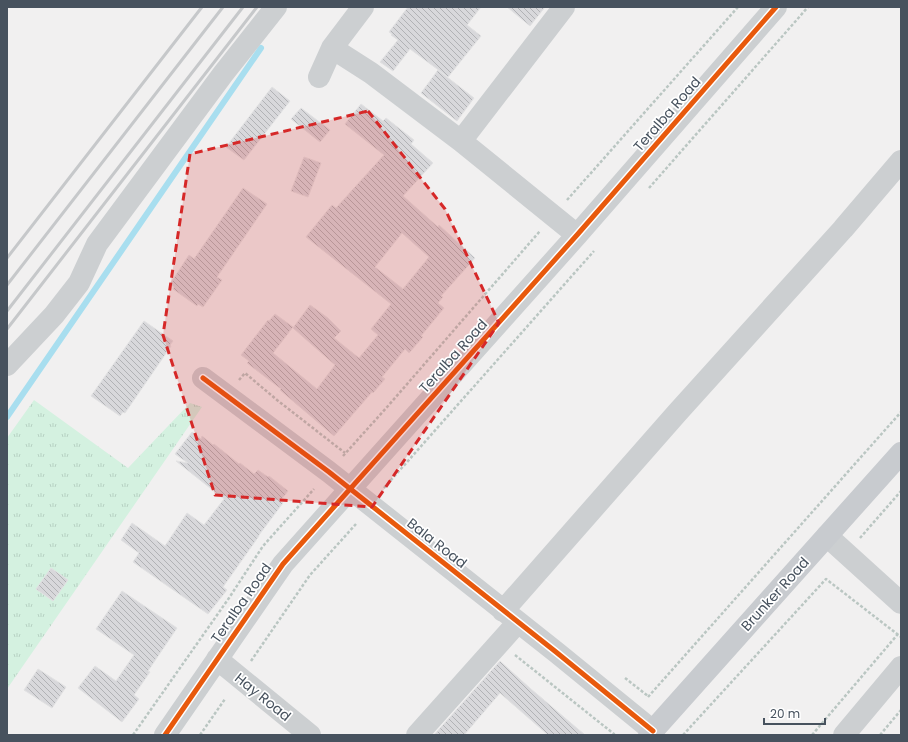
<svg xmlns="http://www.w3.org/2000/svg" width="908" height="742" font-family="Poppins,sans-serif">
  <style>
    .park { fill: url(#park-tufts) }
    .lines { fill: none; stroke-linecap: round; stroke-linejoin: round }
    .stream { stroke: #a8deef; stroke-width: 6 }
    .building { fill: url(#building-back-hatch); stroke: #e2e2e3; fill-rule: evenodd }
    .path { stroke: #bac6c2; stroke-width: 2.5; stroke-dasharray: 3 2; stroke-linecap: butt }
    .minor { stroke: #cccfd1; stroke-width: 22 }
    .major { stroke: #c8cbcf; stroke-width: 22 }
    .rail { stroke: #c6c8ca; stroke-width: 3 }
    .cycleway-casing { stroke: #fff; stroke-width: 8 }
    .cycleway { stroke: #e8590c; stroke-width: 5 }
    .marked { fill: #d62828; fill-opacity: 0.2; stroke: #d62828; stroke-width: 3; stroke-dasharray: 8 5; stroke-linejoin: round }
    .labels { text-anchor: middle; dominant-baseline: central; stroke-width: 3.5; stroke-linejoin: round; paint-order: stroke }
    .street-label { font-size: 14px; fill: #47525e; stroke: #fff }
  </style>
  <defs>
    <pattern id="park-tufts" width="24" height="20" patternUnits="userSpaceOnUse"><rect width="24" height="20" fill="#d4f1e0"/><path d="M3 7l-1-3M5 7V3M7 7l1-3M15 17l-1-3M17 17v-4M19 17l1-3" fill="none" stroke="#b7d1c3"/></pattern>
    <pattern id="building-back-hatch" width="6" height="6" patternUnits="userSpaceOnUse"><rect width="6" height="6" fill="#d8d8db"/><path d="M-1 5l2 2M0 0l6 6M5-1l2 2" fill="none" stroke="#b1b2b5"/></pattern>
  </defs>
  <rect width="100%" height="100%" fill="#f1f0f0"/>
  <path class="park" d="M 34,400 L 128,468 L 190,403 L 202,407 L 7,689 L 7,438 Z"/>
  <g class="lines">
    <path class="stream" d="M 7,417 L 261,48"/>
  </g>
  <path class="building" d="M 408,7 L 481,7 L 467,25 L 481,36 L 448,77 L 410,49 L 393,71 L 380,62 L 398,40 L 391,35 L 392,34 L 389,32 Z
    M 507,7 L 545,7 L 530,26 Z
    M 438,70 L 474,98 L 457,121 L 421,93 Z
    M 272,87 L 290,101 L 244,160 L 226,147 Z
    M 361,104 L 383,121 L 386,118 L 414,140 L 411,144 L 433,163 L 403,196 L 438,227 L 439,225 L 475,258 L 441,296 L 443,297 L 438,303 L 444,308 L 421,336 L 423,337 L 409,353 L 405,349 L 382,377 L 385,379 L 373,393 L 372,392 L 334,436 L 280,390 L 281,389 L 247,363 L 249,361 L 241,355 L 268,320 L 269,321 L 275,314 L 293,327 L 273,353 L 317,389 L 335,365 L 293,328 L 310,305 L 328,318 L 341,331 L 334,338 L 359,358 L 378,335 L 371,329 L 391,304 L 306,237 L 332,205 L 336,208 L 384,155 L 345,124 ZM 402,233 L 429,257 L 403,289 L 375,267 Z
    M 301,108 L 330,130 L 320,142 L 291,119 Z
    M 304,157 L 321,163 L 308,197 L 291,191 Z
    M 243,188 L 267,204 L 217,277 L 222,280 L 203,307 L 198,304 L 197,306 L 173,289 L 174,287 L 170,284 L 189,255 L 194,259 Z
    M 144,321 L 173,341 L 170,345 L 171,346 L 125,413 L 123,412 L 120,416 L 91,396 Z
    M 192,432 L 201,439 L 202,436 L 213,445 L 214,444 L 239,464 L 240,463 L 254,474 L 258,470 L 268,477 L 269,476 L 288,491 L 280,501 L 283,503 L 259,535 L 259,536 L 223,587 L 227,590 L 208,614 L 133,562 L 139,553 L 121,540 L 132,523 L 165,546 L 187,513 L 204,525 L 224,499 L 176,461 L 188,463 L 175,454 Z
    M 51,568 L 68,580 L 53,601 L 36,589 Z
    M 122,591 L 177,628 L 148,671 L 150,672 L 134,695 L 139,699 L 122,722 L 78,688 L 95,666 L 116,681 L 134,655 L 96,629 Z
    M 500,661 L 531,689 L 585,735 L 548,735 L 500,693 L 464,735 L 434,735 Z
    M 38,669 L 66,687 L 52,708 L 24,690 Z"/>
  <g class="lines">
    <path class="path" d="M 649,188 L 808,7
      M 567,200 L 738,7
      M 239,380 L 245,373 L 277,400 L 345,453
      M 343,456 L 388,406 L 540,231
      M 384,488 L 594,251
      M 860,538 L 901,491
      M 515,655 L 614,734 L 613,735
      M 251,661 L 310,575 L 356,524
      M 625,678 L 648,696
      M 648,697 L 901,412
      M 133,735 L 229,598 L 263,546 L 314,489
      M 200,735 L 225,699
      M 683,735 L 826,579 L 901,637
      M 812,735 L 898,634
      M 880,735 L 901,710"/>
    <path class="minor" d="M 332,48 L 371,73 L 461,141 L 577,235
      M 319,77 L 332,48 L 363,7
      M 461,141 L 564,7
      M 7,365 L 54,315 L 79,283 L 97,244 L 223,74 L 276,7
      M 203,378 L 329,472 L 556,652 L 653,731
      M 827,536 L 901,603
      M 503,611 L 677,413 L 843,229 L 901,161
      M 217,659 L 310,735
      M 165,735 L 283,564 L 577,235 L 776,7
      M 417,735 L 518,622
      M 844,735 L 901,667"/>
    <path class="major" d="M 649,735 L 901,453"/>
    <path class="rail" d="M 7,258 L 202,7
      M 7,285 L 223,7
      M 7,311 L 243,7
      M 7,329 L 257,7"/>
    <g class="cycleway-casing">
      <path id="cycleway" d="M 203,378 L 329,472 L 556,652 L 653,731
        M 165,735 L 283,564 L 577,235 L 776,7"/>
    </g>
    <use href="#cycleway" class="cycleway"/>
  </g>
  <path class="marked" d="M 368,111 L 445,209 L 499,323 L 372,507 L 215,495 L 163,335 L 190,154 Z"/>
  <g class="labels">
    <g class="street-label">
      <text transform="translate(667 114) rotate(-49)">Teralba Road</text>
      <text transform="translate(453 356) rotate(-48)">Teralba Road</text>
      <text transform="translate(437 543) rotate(38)">Bala Road</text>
      <text transform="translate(775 594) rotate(-48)">Brunker Road</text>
      <text transform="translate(241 603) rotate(-55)">Teralba Road</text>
      <text transform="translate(263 697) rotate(39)">Hay Road</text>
    </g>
  </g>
  <rect width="908" height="742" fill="none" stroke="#47525e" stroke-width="16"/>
  <path d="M764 718v6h61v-6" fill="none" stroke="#47525e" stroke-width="2"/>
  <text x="770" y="718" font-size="12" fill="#47525e" stroke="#ffffff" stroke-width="3" paint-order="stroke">20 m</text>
</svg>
